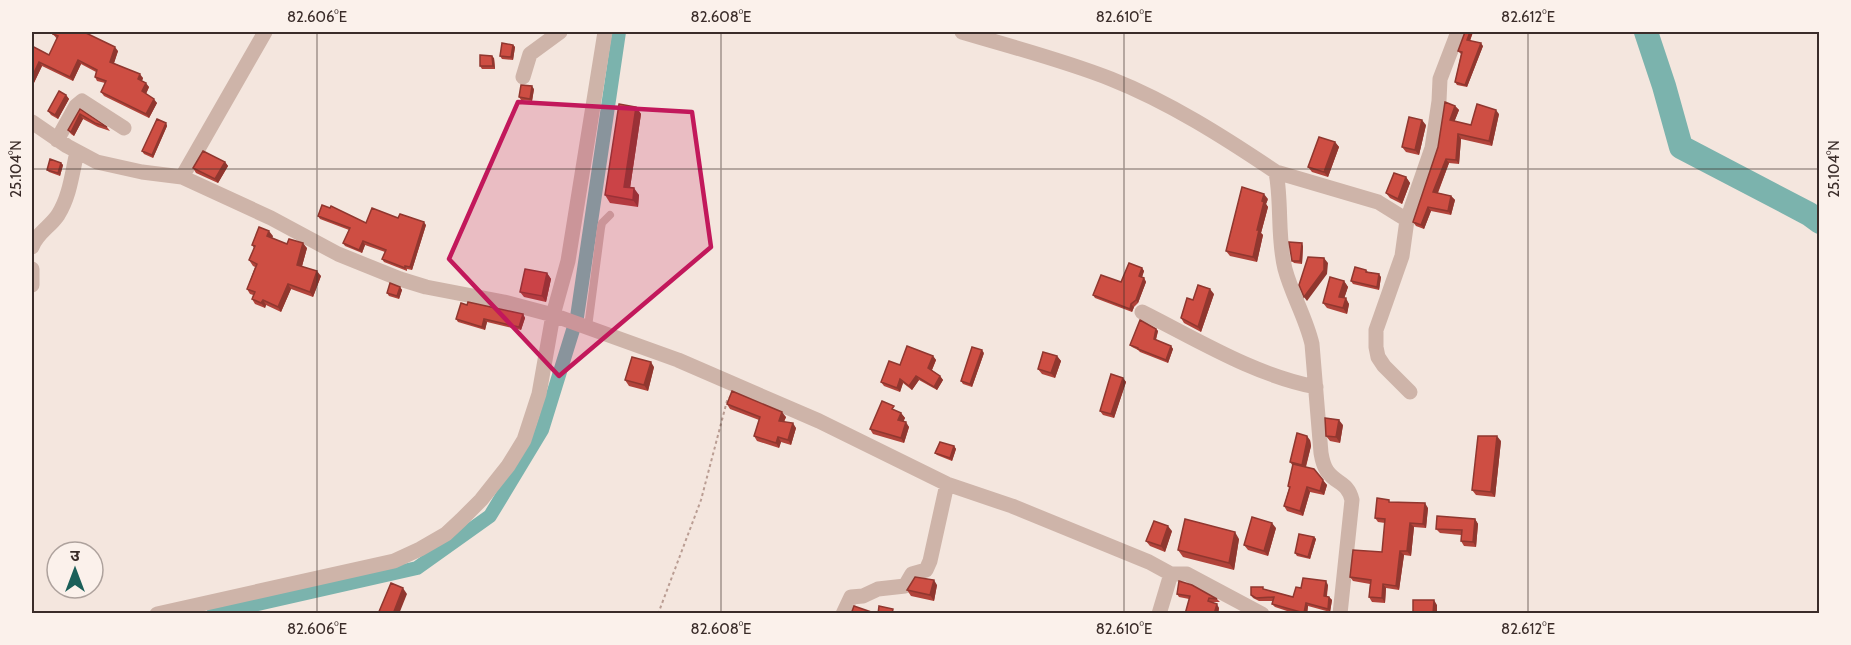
<svg xmlns="http://www.w3.org/2000/svg" width="1851" height="645" font-family="Cabin,'Noto Sans Devanagari',sans-serif">
  <style>
    .lines { fill: none; stroke-linecap: round; stroke-linejoin: round }
    .canal { stroke: #7bb3ad; stroke-width: 14 }
    .river { stroke: #7bb3ad; stroke-width: 24 }
    .path { stroke: #ba9d93; stroke-width: 2; stroke-dasharray: 3 3; stroke-linecap: butt }
    .service { stroke: #ceb4a9; stroke-width: 8 }
    .minor { stroke: #ceb4a9; stroke-width: 15 }
    .wall { fill: #b1433a }
    .shaded-wall { fill: #90372f }
    .building { fill: #ce4e43; stroke: #90372f; stroke-width: 1.5 }
    .marked { fill: #c2185b; fill-opacity: 0.2; stroke: #c2185b; stroke-width: 4.5; stroke-linejoin: round }
    .ticks { fill: none; stroke: #3a2c29; stroke-width: 1.5; stroke-opacity: 0.45 }
    .neatline { fill: none; stroke: #3a2c29; stroke-width: 2 }
    .ticks-label { font-size: 15px; text-anchor: middle; fill: #3a2c29 }
  </style>
  <rect width="100%" height="100%" fill="#f4e6de"/>
  <g class="lines">
    <path class="canal" d="M 213,614 L 417,568 L 490,516 L 542,430 L 577,317 L 619,32"/>
    <path class="river" d="M 1646,32 L 1664,86 L 1681,147 L 1809,214 L 1820,222"/>
    <path class="path" d="M 658,614 L 701,500 L 728,397"/>
    <path class="service" d="M 588,327 L 601,228 L 602,223 L 610,215"/>
    <path class="minor" d="M 962,32 C 1012,47 1063,60 1111,79 C 1169,102 1224,137 1276,172 C 1282,204 1277,237 1285,269 C 1292,295 1306,318 1312,344 L 1321,453 C 1322,459 1323,465 1327,471 C 1336,484 1348,482 1352,500 L 1340,614
      M 523,77 L 530,54 L 560,32
      M 32,122 L 67,146 L 97,162 L 142,172 L 182,177 L 271,218 L 338,254 L 400,279 L 426,287 L 504,302 L 553,315 L 678,360 L 819,421 L 947,484 L 1012,506 L 1149,562 L 1171,574 L 1187,574 L 1262,614
      M 57,140 L 76,106 L 82,101 L 124,128
      M 1276,172 L 1378,202 L 1407,220
      M 182,177 L 265,32
      M 32,247 C 37,233 50,227 58,215 C 70,196 72,173 77,152
      M 32,269 L 32,285
      M 1142,312 C 1198,340 1254,375 1316,387
      M 1410,392 L 1384,366 L 1378,357 L 1376,347 L 1376,330 L 1402,256 L 1407,220 L 1432,148 L 1439,101 L 1440,79 L 1458,32
      M 157,614 L 394,561 L 420,549 L 446,534 L 461,520 L 481,500 L 508,466 L 524,440 L 539,394 L 553,315 L 568,261 L 605,32
      M 843,614 L 851,597 L 863,596 L 878,589 L 905,586 L 912,574 L 926,570 L 930,561 L 947,484
      M 1159,614 L 1171,574"/>
  </g>
  <path class="wall" d="M 1465,32 L 1473,32 L 1470,41 L 1483,46 L 1467,87 L 1457,85 L 1455,82 L 1461,54 L 1458,51 Z
    M 53,34 L 118,51 L 114,63 L 143,78 L 142,81 L 149,87 L 146,94 L 157,103 L 149,118 L 104,96 L 101,92 L 105,83 L 97,81 L 95,77 L 96,72 L 81,64 L 73,81 L 42,66 L 32,87 L 32,46 L 49,55 L 57,39 Z
    M 513,45 L 515,47 L 513,60 L 502,59 L 500,56 Z
    M 494,58 L 495,69 L 482,69 L 480,66 Z
    M 534,89 L 532,101 L 521,100 L 519,97 Z
    M 66,95 L 69,99 L 58,119 L 51,115 L 48,111 Z
    M 1455,106 L 1459,110 L 1454,122 L 1471,125 L 1499,114 L 1492,146 L 1461,139 L 1459,164 L 1449,163 L 1438,193 L 1451,196 L 1455,200 L 1451,215 L 1431,211 L 1424,229 L 1416,226 L 1413,222 L 1438,147 Z
    M 636,107 L 641,114 L 630,188 L 639,195 L 638,207 L 610,203 L 605,195 Z
    M 80,109 L 107,127 L 110,131 L 98,127 L 83,119 L 74,136 L 71,134 L 68,130 Z
    M 166,123 L 167,126 L 153,158 L 144,154 L 142,151 Z
    M 1426,125 L 1419,155 L 1406,152 L 1402,147 Z
    M 1335,142 L 1339,147 L 1328,177 L 1312,172 L 1308,167 Z
    M 225,162 L 228,166 L 218,183 L 196,173 L 193,168 Z
    M 61,163 L 63,165 L 60,176 L 49,172 L 47,170 Z
    M 1406,177 L 1410,183 L 1402,204 L 1390,198 L 1386,193 Z
    M 1268,199 L 1266,204 L 1268,207 L 1261,233 L 1263,235 L 1257,262 L 1230,256 L 1226,251 Z
    M 318,216 L 366,223 L 398,218 L 426,225 L 412,270 L 407,269 L 407,271 L 384,262 L 382,259 L 385,252 L 365,245 L 362,253 L 345,246 L 343,243 L 349,230 L 320,219 Z
    M 273,236 L 272,238 L 287,244 L 307,248 L 302,266 L 321,276 L 313,297 L 291,289 L 281,312 L 266,305 L 265,308 L 255,304 L 252,299 L 253,295 L 250,294 L 247,289 L 255,267 L 253,266 L 249,260 L 254,248 L 252,245 Z
    M 1303,246 L 1302,264 L 1294,263 L 1292,261 Z
    M 1142,268 L 1144,271 L 1142,277 L 1144,278 L 1146,282 L 1138,303 L 1134,307 L 1132,312 L 1095,298 L 1093,295 L 1121,282 Z
    M 1366,270 L 1368,272 L 1381,277 L 1379,290 L 1353,284 L 1351,281 Z
    M 547,273 L 551,279 L 546,302 L 524,297 L 520,292 Z
    M 1344,281 L 1348,287 L 1344,298 L 1349,304 L 1347,314 L 1327,308 L 1323,303 Z
    M 400,287 L 402,290 L 399,299 L 389,296 L 387,293 Z
    M 1214,294 L 1201,332 L 1184,323 L 1181,318 L 1193,300 Z
    M 467,305 L 523,314 L 525,318 L 521,330 L 487,322 L 485,330 L 458,322 L 456,319 Z
    M 1156,329 L 1158,331 L 1156,340 L 1171,346 L 1173,349 L 1168,363 L 1140,352 L 1138,350 L 1132,347 L 1130,345 Z
    M 984,353 L 972,387 L 963,384 L 961,381 Z
    M 933,356 L 936,360 L 932,370 L 940,376 L 943,380 L 937,390 L 919,380 L 912,390 L 903,383 L 900,392 L 884,386 L 881,382 L 900,365 Z
    M 1057,356 L 1061,361 L 1055,378 L 1042,374 L 1038,369 Z
    M 654,367 L 648,391 L 629,386 L 625,380 Z
    M 1123,378 L 1126,382 L 1114,418 L 1103,415 L 1100,411 Z
    M 727,404 L 786,417 L 784,422 L 796,428 L 791,445 L 781,442 L 779,448 L 757,441 L 754,436 L 759,420 L 730,409 Z
    M 897,411 L 901,413 L 905,418 L 903,421 L 909,427 L 904,443 L 873,434 L 870,429 Z
    M 1343,425 L 1340,443 L 1330,441 L 1326,436 Z
    M 1310,440 L 1311,446 L 1306,467 L 1327,485 L 1324,495 L 1310,492 L 1303,516 L 1287,511 L 1284,506 L 1289,488 L 1288,486 L 1293,466 L 1290,462 Z
    M 1501,441 L 1495,497 L 1476,495 L 1472,490 Z
    M 954,446 L 956,449 L 952,461 L 937,455 L 935,453 Z
    M 1391,502 L 1428,508 L 1426,528 L 1414,527 L 1411,556 L 1404,555 L 1399,590 L 1386,588 L 1385,603 L 1372,602 L 1369,597 L 1370,584 L 1353,581 L 1350,577 L 1382,552 L 1385,523 L 1378,522 L 1375,518 Z
    M 1475,519 L 1478,524 L 1476,547 L 1464,546 L 1461,541 L 1461,535 L 1440,533 L 1436,529 Z
    M 1276,528 L 1268,556 L 1248,550 L 1244,545 Z
    M 1172,531 L 1165,552 L 1150,546 L 1146,541 Z
    M 1314,537 L 1316,539 L 1310,559 L 1297,556 L 1295,553 Z
    M 1239,539 L 1234,570 L 1183,557 L 1178,550 Z
    M 937,585 L 934,601 L 911,596 L 907,590 Z
    M 1328,585 L 1327,596 L 1329,597 L 1332,600 L 1330,612 L 1308,606 L 1307,614 L 1296,614 L 1275,607 L 1272,604 L 1273,601 L 1259,601 L 1253,598 L 1251,595 L 1264,589 L 1293,597 L 1301,588 Z
    M 1177,594 L 1217,599 L 1220,602 L 1211,602 L 1219,608 L 1218,614 L 1185,614 L 1189,599 L 1179,597 Z"/>
  <path class="shaded-wall" d="M 1470,32 L 1473,32 L 1469,43 L 1467,40 Z
    M 1481,43 L 1483,46 L 1467,87 L 1465,85 Z
    M 513,45 L 515,47 L 513,60 L 511,57 Z
    M 115,47 L 118,51 L 113,66 L 110,62 Z
    M 492,56 L 494,58 L 495,69 L 493,66 Z
    M 78,60 L 81,64 L 73,81 L 70,77 Z
    M 39,62 L 42,66 L 32,87 L 32,77 Z
    M 140,74 L 143,78 L 141,83 L 138,79 Z
    M 146,83 L 149,87 L 145,96 L 142,91 Z
    M 532,86 L 534,89 L 532,101 L 530,99 Z
    M 66,95 L 69,99 L 58,119 L 55,115 Z
    M 154,99 L 157,103 L 149,118 L 146,114 Z
    M 1455,106 L 1459,110 L 1453,125 L 1450,120 Z
    M 636,107 L 641,114 L 629,195 L 624,187 Z
    M 1496,110 L 1499,114 L 1492,146 L 1489,141 Z
    M 80,114 L 83,119 L 74,136 L 71,132 Z
    M 1422,120 L 1426,125 L 1419,155 L 1415,150 Z
    M 166,123 L 167,126 L 153,158 L 152,155 Z
    M 1458,134 L 1461,139 L 1459,164 L 1456,160 Z
    M 1335,142 L 1339,147 L 1328,177 L 1324,172 Z
    M 1446,159 L 1449,163 L 1436,197 L 1433,192 Z
    M 225,162 L 228,166 L 218,183 L 215,179 Z
    M 61,163 L 63,165 L 60,176 L 58,173 Z
    M 1406,177 L 1410,183 L 1402,204 L 1398,199 Z
    M 634,188 L 639,195 L 638,207 L 633,200 Z
    M 1264,194 L 1268,199 L 1266,204 L 1268,207 L 1261,233 L 1263,235 L 1257,262 L 1253,257 L 1262,201 Z
    M 1451,196 L 1455,200 L 1451,215 L 1448,211 Z
    M 1428,207 L 1431,211 L 1424,229 L 1421,225 Z
    M 424,222 L 426,225 L 412,270 L 410,267 Z
    M 269,231 L 273,236 L 271,241 L 267,236 Z
    M 363,241 L 365,245 L 362,253 L 359,250 Z
    M 303,243 L 307,248 L 301,270 L 297,265 Z
    M 1302,243 L 1303,246 L 1302,264 L 1300,261 Z
    M 1324,258 L 1328,263 L 1327,274 L 1307,301 L 1304,297 Z
    M 1142,268 L 1144,271 L 1141,280 L 1139,276 Z
    M 317,271 L 321,276 L 313,297 L 310,292 Z
    M 547,273 L 551,279 L 546,302 L 542,296 Z
    M 1379,274 L 1381,277 L 1379,290 L 1377,287 Z
    M 1144,278 L 1146,282 L 1138,303 L 1136,300 Z
    M 1344,281 L 1348,287 L 1343,302 L 1339,297 Z
    M 288,284 L 291,289 L 281,312 L 278,307 Z
    M 400,287 L 402,290 L 399,299 L 397,296 Z
    M 1210,289 L 1214,294 L 1201,332 L 1198,327 Z
    M 1346,298 L 1349,304 L 1347,314 L 1343,308 Z
    M 263,300 L 266,305 L 265,308 L 261,303 Z
    M 1131,304 L 1134,307 L 1132,312 L 1130,309 Z
    M 523,314 L 525,318 L 521,330 L 519,327 Z
    M 484,319 L 487,322 L 485,330 L 482,327 Z
    M 1156,329 L 1158,331 L 1155,342 L 1154,339 Z
    M 1171,346 L 1173,349 L 1168,363 L 1166,360 Z
    M 982,350 L 984,353 L 972,387 L 970,384 Z
    M 933,356 L 936,360 L 931,372 L 928,368 Z
    M 1057,356 L 1061,361 L 1055,378 L 1051,373 Z
    M 651,362 L 654,367 L 648,391 L 644,385 Z
    M 916,376 L 919,380 L 912,390 L 909,386 Z
    M 940,376 L 943,380 L 937,390 L 934,387 Z
    M 1123,378 L 1126,382 L 1114,418 L 1111,414 Z
    M 900,379 L 903,383 L 900,392 L 897,388 Z
    M 782,412 L 786,417 L 782,426 L 779,421 Z
    M 901,413 L 905,418 L 902,425 L 898,420 Z
    M 1339,420 L 1343,425 L 1340,443 L 1336,437 Z
    M 906,422 L 909,427 L 904,443 L 901,438 Z
    M 793,423 L 796,428 L 791,445 L 788,440 Z
    M 1307,436 L 1310,440 L 1311,446 L 1305,469 L 1302,465 Z
    M 1497,436 L 1501,441 L 1495,497 L 1491,492 Z
    M 778,437 L 781,442 L 779,448 L 776,443 Z
    M 954,446 L 956,449 L 952,461 L 950,458 Z
    M 1323,480 L 1327,485 L 1324,495 L 1320,491 Z
    M 1307,487 L 1310,492 L 1303,516 L 1300,511 Z
    M 1425,503 L 1428,508 L 1426,528 L 1423,524 Z
    M 1475,519 L 1478,524 L 1476,547 L 1473,542 Z
    M 1272,523 L 1276,528 L 1268,556 L 1264,551 Z
    M 1410,523 L 1414,527 L 1411,556 L 1407,551 Z
    M 1168,526 L 1172,531 L 1165,552 L 1161,546 Z
    M 1235,532 L 1239,539 L 1234,570 L 1229,563 Z
    M 1314,537 L 1316,539 L 1310,559 L 1308,557 Z
    M 1400,551 L 1404,555 L 1399,590 L 1396,586 Z
    M 934,580 L 937,585 L 934,601 L 930,595 Z
    M 1326,581 L 1328,585 L 1326,599 L 1324,596 Z
    M 1383,584 L 1386,588 L 1385,603 L 1382,598 Z
    M 403,588 L 407,594 L 399,614 L 393,614 Z
    M 1329,597 L 1332,600 L 1330,612 L 1328,609 Z
    M 1434,600 L 1437,605 L 1437,614 L 1433,614 Z
    M 1306,603 L 1308,606 L 1307,614 L 1304,614 Z
    M 1217,604 L 1219,608 L 1218,614 L 1214,614 Z"/>
  <path class="building" d="M 54,32 L 84,32 L 115,47 L 110,62 L 140,74 L 138,79 L 146,83 L 142,91 L 154,99 L 146,114 L 101,92 L 106,81 L 95,77 L 97,70 L 78,60 L 70,77 L 39,62 L 32,77 L 32,46 L 49,55 L 58,36 L 53,34 Z
    M 1465,32 L 1470,32 L 1467,40 L 1481,43 L 1465,85 L 1455,82 L 1462,52 L 1458,51 Z
    M 502,43 L 513,45 L 511,57 L 500,56 Z
    M 480,55 L 492,56 L 493,66 L 480,66 Z
    M 521,85 L 532,86 L 530,99 L 519,97 Z
    M 59,91 L 66,95 L 55,115 L 48,111 Z
    M 1445,102 L 1455,106 L 1450,120 L 1471,125 L 1477,104 L 1496,110 L 1489,141 L 1458,134 L 1456,160 L 1446,159 L 1433,192 L 1451,196 L 1448,211 L 1428,207 L 1421,225 L 1413,222 L 1438,147 Z
    M 619,104 L 636,107 L 624,187 L 634,188 L 633,200 L 605,195 Z
    M 80,109 L 107,127 L 95,123 L 80,114 L 71,132 L 68,130 Z
    M 1409,117 L 1422,120 L 1415,150 L 1402,147 Z
    M 157,119 L 166,123 L 152,155 L 142,151 Z
    M 1319,137 L 1335,142 L 1324,172 L 1308,167 Z
    M 203,151 L 225,162 L 215,179 L 193,168 Z
    M 50,159 L 61,163 L 58,173 L 47,170 Z
    M 1394,173 L 1406,177 L 1398,199 L 1386,193 Z
    M 1242,187 L 1264,194 L 1262,201 L 1264,202 L 1257,230 L 1259,230 L 1253,257 L 1226,251 Z
    M 322,205 L 330,208 L 331,206 L 366,223 L 372,208 L 398,218 L 400,214 L 424,222 L 410,267 L 405,266 L 405,268 L 382,259 L 386,250 L 363,241 L 359,250 L 343,243 L 350,228 L 318,216 Z
    M 259,227 L 269,231 L 267,236 L 287,244 L 289,239 L 303,243 L 297,265 L 317,271 L 310,292 L 288,284 L 278,307 L 263,300 L 261,303 L 252,299 L 255,292 L 247,289 L 257,264 L 249,260 L 255,246 L 252,245 Z
    M 1289,242 L 1302,243 L 1300,261 L 1292,261 Z
    M 1308,257 L 1324,258 L 1324,270 L 1304,297 L 1299,285 Z
    M 1129,263 L 1142,268 L 1139,276 L 1144,278 L 1136,300 L 1131,304 L 1130,309 L 1093,295 L 1101,275 L 1121,282 Z
    M 1355,267 L 1366,270 L 1366,272 L 1379,274 L 1377,287 L 1351,281 Z
    M 525,269 L 547,273 L 542,296 L 520,292 Z
    M 1330,277 L 1344,281 L 1339,297 L 1346,298 L 1343,308 L 1323,303 Z
    M 390,283 L 400,287 L 397,296 L 387,293 Z
    M 1198,285 L 1210,289 L 1198,327 L 1181,318 L 1187,298 L 1193,300 Z
    M 468,302 L 523,314 L 519,327 L 484,319 L 482,327 L 456,319 L 461,303 L 467,305 Z
    M 1140,320 L 1156,329 L 1154,339 L 1171,346 L 1166,360 L 1138,349 L 1138,348 L 1130,345 Z
    M 907,346 L 933,356 L 928,368 L 940,376 L 934,387 L 916,376 L 909,386 L 900,379 L 897,388 L 881,382 L 889,361 L 900,365 Z
    M 972,347 L 982,350 L 970,384 L 961,381 Z
    M 1043,352 L 1057,356 L 1051,373 L 1038,369 Z
    M 632,357 L 651,362 L 644,385 L 625,380 Z
    M 1111,374 L 1123,378 L 1111,414 L 1100,411 Z
    M 732,391 L 782,412 L 779,421 L 793,423 L 788,440 L 778,437 L 776,443 L 754,436 L 760,417 L 727,404 Z
    M 882,401 L 894,406 L 892,409 L 901,413 L 898,420 L 906,422 L 901,438 L 870,429 Z
    M 1325,418 L 1339,420 L 1336,437 L 1326,436 Z
    M 1297,433 L 1307,436 L 1307,441 L 1302,465 L 1290,462 Z
    M 1478,436 L 1497,436 L 1491,492 L 1472,490 Z
    M 940,442 L 954,446 L 950,458 L 935,453 Z
    M 1293,464 L 1314,469 L 1323,480 L 1320,491 L 1307,487 L 1300,511 L 1284,506 L 1290,487 L 1288,486 Z
    M 1377,498 L 1389,500 L 1389,502 L 1425,503 L 1423,524 L 1410,523 L 1407,551 L 1400,551 L 1396,586 L 1383,584 L 1382,598 L 1369,597 L 1371,580 L 1350,577 L 1353,550 L 1382,552 L 1385,519 L 1375,518 Z
    M 1437,516 L 1475,519 L 1473,542 L 1461,541 L 1462,530 L 1436,529 Z
    M 1252,517 L 1272,523 L 1264,551 L 1244,545 Z
    M 1185,519 L 1235,532 L 1229,563 L 1178,550 Z
    M 1154,521 L 1168,526 L 1161,546 L 1146,541 Z
    M 1299,534 L 1314,537 L 1308,557 L 1295,553 Z
    M 915,577 L 934,580 L 930,595 L 907,590 Z
    M 1303,578 L 1326,581 L 1324,596 L 1329,597 L 1328,609 L 1306,603 L 1304,613 L 1272,604 L 1274,597 L 1256,598 L 1251,595 L 1251,587 L 1263,587 L 1263,589 L 1293,597 L 1296,587 L 1301,588 Z
    M 1179,581 L 1192,585 L 1217,599 L 1209,598 L 1208,601 L 1217,604 L 1214,614 L 1185,614 L 1190,596 L 1177,594 Z
    M 391,583 L 403,588 L 393,614 L 378,614 Z
    M 1413,600 L 1434,600 L 1433,614 L 1413,614 Z
    M 854,606 L 877,614 L 851,614 Z
    M 879,606 L 893,609 L 892,614 L 878,614 Z"/>
  <path class="marked" d="M 518,102 L 692,112 L 711,247 L 559,376 L 449,259 Z"/>
  <path class="ticks" d="M 317,32 L 317,614M 721,32 L 721,614M 1124,32 L 1124,614M 1528,32 L 1528,614M 32,169 L 1820,169M 32,612 L 1820,612"/>
  <rect width="1851" height="645" fill="none" stroke="#fbf1eb" stroke-width="66"/>
  <g transform="translate(75 570)"><circle r="28" fill="#fbf1eb" stroke="#aea29d" stroke-width="1.5"/>
  <path d="M0-4.5L10 22L0 15L-10 22Z" fill="#1b5f59"/>
  <text y="-9" font-size="16" font-weight="bold" text-anchor="middle" fill="#3a2c29">उ</text>
  </g>
  <rect x="33" y="33" width="1785" height="579" class="neatline"/>
  <g class="ticks-label">
    <text x="317" y="22">82.606°E</text>
    <text x="721" y="22">82.608°E</text>
    <text x="1124" y="22">82.610°E</text>
    <text x="1528" y="22">82.612°E</text>
    <text transform="translate(16 169) rotate(-90)" y="5">25.104°N</text>
    <text transform="translate(1834 169) rotate(-90)" y="5">25.104°N</text>
    <text x="317" y="634">82.606°E</text>
    <text x="721" y="634">82.608°E</text>
    <text x="1124" y="634">82.610°E</text>
    <text x="1528" y="634">82.612°E</text>
  </g>
</svg>
